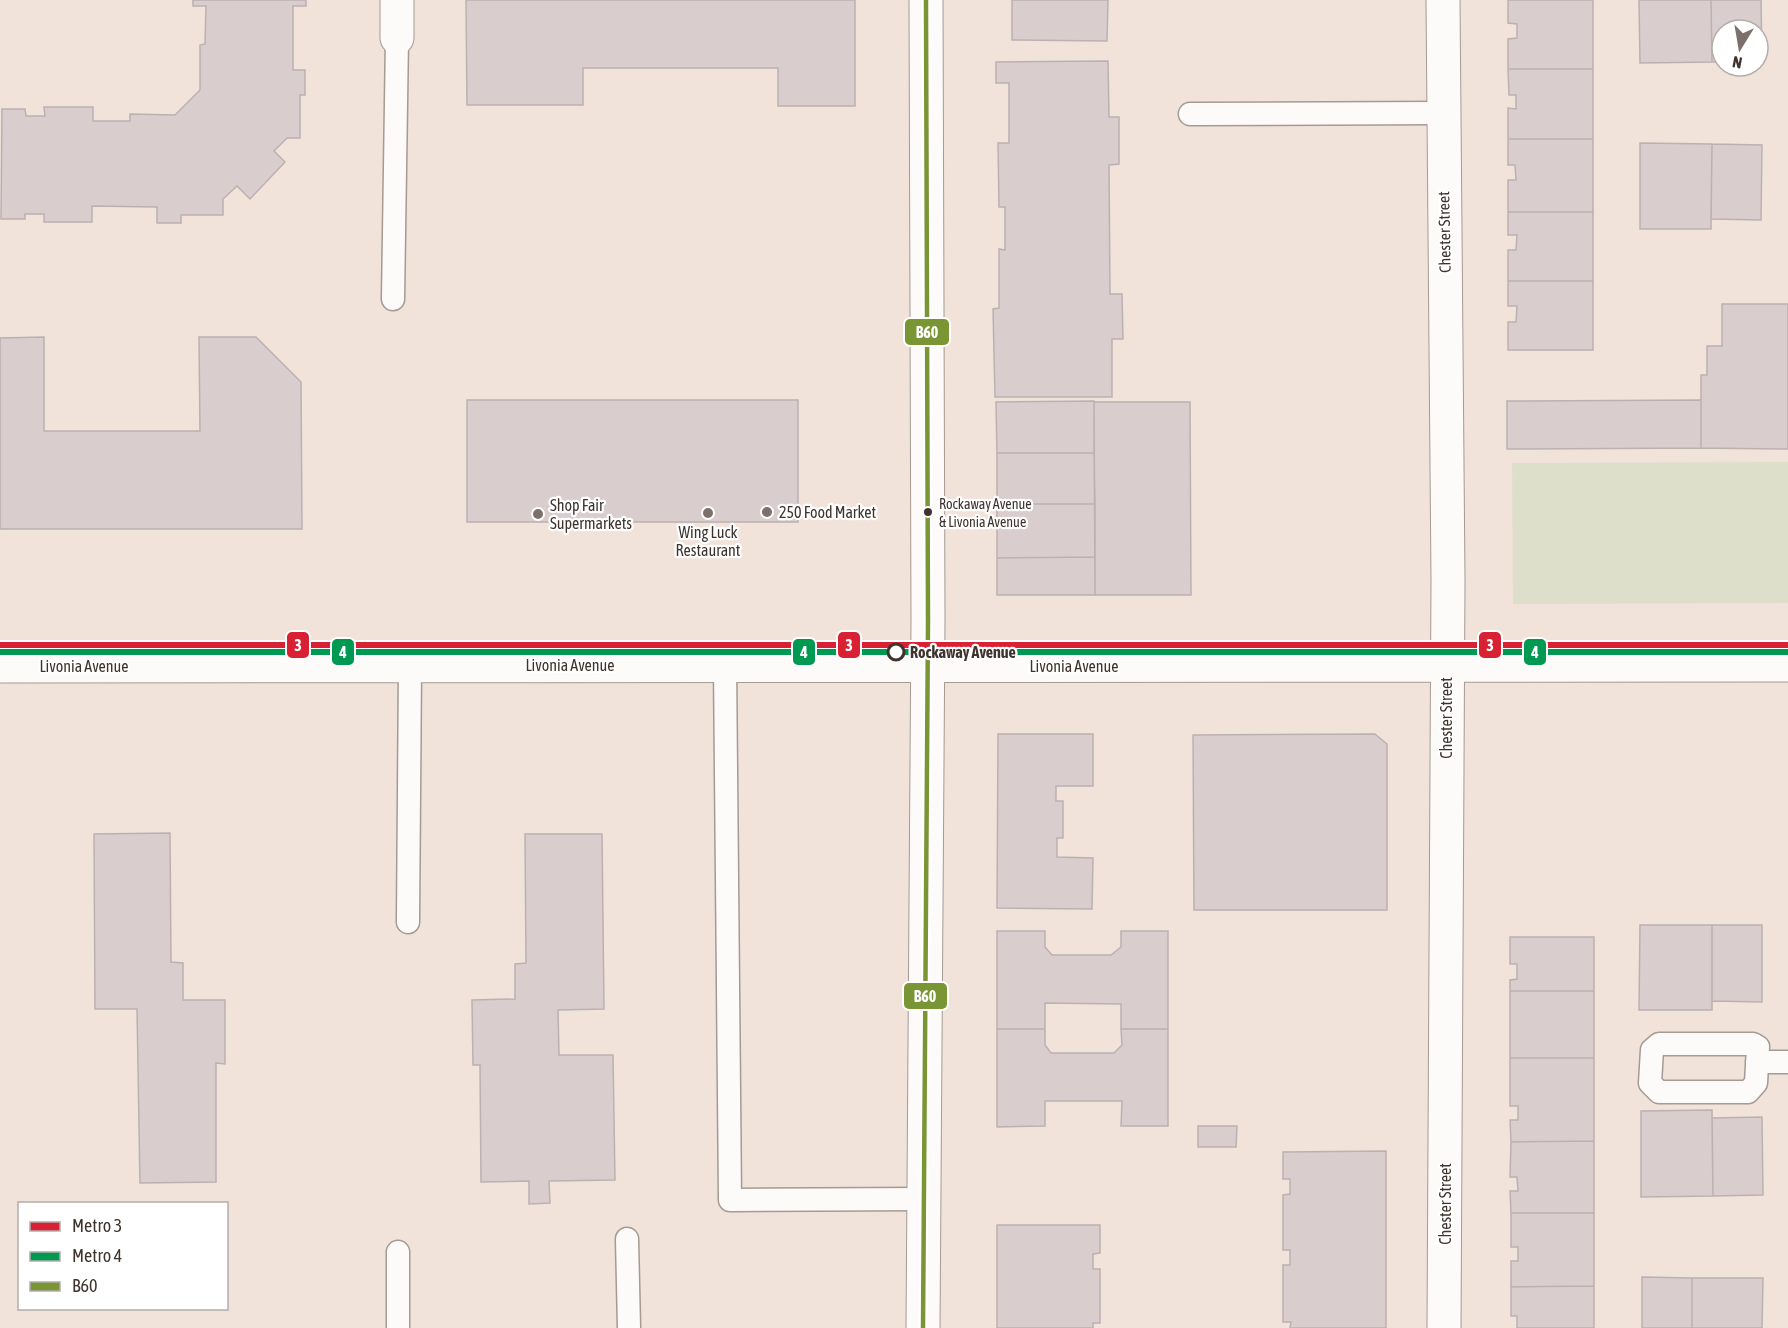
<svg xmlns="http://www.w3.org/2000/svg" width="1788" height="1328" font-family="'Asap Condensed',sans-serif">
  <style>
    .green { fill: #dedfcb }
    .building { fill: #d9cdce; stroke: #bcb1b1; stroke-width: 1.5 }
    .lines { fill: none; stroke-linecap: round; stroke-linejoin: round }
    .lane-casing { stroke: #a59a94; stroke-width: 25 }
    .street-casing { stroke: #a59a94; stroke-width: 35 }
    .secondary-casing { stroke: #a59a94; stroke-width: 35 }
    .lane { stroke: #fdfbf9; stroke-width: 22 }
    .street { stroke: #fdfbf9; stroke-width: 33 }
    .secondary { stroke: #fdfbf9; stroke-width: 33 }
    .bus-1-casing { stroke: #fff; stroke-width: 9 }
    .bus-1 { stroke: #799534; stroke-width: 4.5 }
    .metro-1-casing { stroke: #fff; stroke-width: 10 }
    .metro-2-casing { stroke: #fff; stroke-width: 10 }
    .metro-1 { stroke: #d82233; stroke-width: 6 }
    .metro-2 { stroke: #009952; stroke-width: 6 }
    .poi-dot { fill: #7d706a; stroke: #fff; stroke-width: 2 }
    .bus-dot { fill: #3e332d; stroke: #fff; stroke-width: 2 }
    .stop-dot { fill: #fff; stroke: #3e332d; stroke-width: 3 }
    .labels { text-anchor: middle; dominant-baseline: central; stroke-width: 4.5; stroke-linejoin: round; paint-order: stroke }
    .bus-label { font-size: 14px; fill: #3e332d; stroke: #fff; text-anchor: start }
    .street-label { font-size: 16px; fill: #3e332d; stroke: #fff }
    .poi-label { font-size: 16px; fill: #3e332d; stroke: #fff; text-anchor: start }
    .stop-label { font-size: 16px; font-weight: bold; fill: #3e332d; stroke: #fff; text-anchor: start }
    .line-badge { stroke: #fff; stroke-width: 2 }
    .badge-label { font-size: 16px; text-anchor: middle; font-weight: bold; fill: #fff }
  </style>
  <rect width="100%" height="100%" fill="#f1e2da"/>
  <path class="green" d="M 1788,462 L 1788,603 L 1513,604 L 1512,463 Z"/>
  <path class="building" d="M 193,0 L 306,0 L 306,6 L 293,6 L 293,70 L 305,70 L 305,95 L 300,95 L 300,138 L 287,138 L 274,151 L 285,162 L 250,199 L 237,186 L 223,199 L 223,215 L 181,215 L 181,223 L 157,223 L 157,207 L 92,206 L 92,222 L 44,222 L 44,214 L 25,214 L 25,219 L 1,219 L 2,109 L 25,109 L 26,116 L 45,116 L 44,107 L 93,107 L 93,121 L 130,121 L 130,114 L 175,115 L 200,90 L 200,45 L 205,44 L 206,6 L 193,6 Z
    M 466,0 L 855,0 L 855,106 L 778,106 L 778,68 L 583,68 L 583,105 L 467,105 Z
    M 1012,0 L 1108,0 L 1107,41 L 1012,40 Z
    M 1508,0 L 1593,0 L 1593,69 L 1508,69 L 1508,39 L 1517,38 L 1517,24 L 1508,23 Z
    M 1639,0 L 1711,0 L 1712,62 L 1640,63 Z
    M 1711,0 L 1761,0 L 1762,61 L 1758,61 L 1758,30 L 1722,30 L 1722,62 L 1712,62 Z
    M 1108,61 L 1109,117 L 1119,117 L 1119,164 L 1109,165 L 1110,294 L 1122,294 L 1123,339 L 1112,339 L 1112,397 L 995,397 L 993,309 L 999,308 L 999,249 L 1005,250 L 1005,207 L 999,207 L 998,143 L 1009,143 L 1009,83 L 996,83 L 996,62 Z
    M 1508,69 L 1593,69 L 1593,139 L 1508,139 L 1508,108 L 1516,109 L 1516,95 L 1509,95 Z
    M 1508,139 L 1593,139 L 1593,212 L 1508,212 L 1508,180 L 1516,180 L 1515,165 L 1508,165 Z
    M 1640,143 L 1712,144 L 1711,229 L 1640,229 Z
    M 1712,144 L 1762,145 L 1761,220 L 1711,219 Z
    M 1508,212 L 1593,212 L 1593,281 L 1508,281 L 1508,250 L 1516,250 L 1517,235 L 1508,235 Z
    M 1508,281 L 1593,281 L 1593,350 L 1508,350 L 1508,322 L 1516,322 L 1517,306 L 1508,306 Z
    M 1722,304 L 1788,304 L 1788,449 L 1701,448 L 1701,375 L 1707,375 L 1707,346 L 1722,346 Z
    M 44,337 L 44,431 L 200,431 L 199,337 L 256,337 L 301,382 L 302,529 L 0,529 L 0,338 Z
    M 467,400 L 798,400 L 798,522 L 467,522 Z
    M 1701,400 L 1701,448 L 1507,449 L 1507,401 Z
    M 1094,401 L 1094,453 L 997,453 L 996,402 Z
    M 1094,402 L 1190,402 L 1191,595 L 1095,595 Z
    M 997,453 L 1094,453 L 1095,504 L 997,504 Z
    M 997,504 L 1095,504 L 1095,557 L 997,558 Z
    M 1095,557 L 1095,595 L 997,595 L 997,558 Z
    M 998,734 L 1093,734 L 1093,786 L 1056,786 L 1056,801 L 1063,801 L 1063,838 L 1057,838 L 1057,857 L 1093,858 L 1092,909 L 997,908 Z
    M 1375,734 L 1387,744 L 1387,910 L 1194,910 L 1193,735 Z
    M 170,833 L 171,962 L 183,963 L 183,1000 L 225,1000 L 225,1064 L 216,1063 L 216,1182 L 140,1183 L 137,1009 L 95,1009 L 94,834 Z
    M 525,834 L 602,834 L 604,1009 L 558,1010 L 559,1055 L 613,1055 L 615,1180 L 549,1181 L 550,1203 L 529,1204 L 529,1181 L 481,1182 L 480,1065 L 473,1065 L 472,1000 L 515,999 L 515,964 L 526,963 Z
    M 1640,925 L 1712,925 L 1712,1010 L 1639,1010 Z
    M 1712,925 L 1762,925 L 1762,1002 L 1712,1001 Z
    M 997,931 L 1045,931 L 1045,947 L 1052,955 L 1111,955 L 1121,947 L 1121,931 L 1168,931 L 1168,1029 L 1121,1029 L 1121,1004 L 1045,1003 L 1045,1029 L 997,1029 Z
    M 1510,937 L 1594,937 L 1594,991 L 1510,991 L 1510,980 L 1517,979 L 1517,964 L 1510,964 Z
    M 1510,991 L 1594,991 L 1594,1058 L 1510,1058 Z
    M 997,1029 L 1045,1029 L 1045,1045 L 1051,1053 L 1114,1053 L 1122,1045 L 1121,1029 L 1168,1029 L 1168,1126 L 1121,1126 L 1122,1101 L 1045,1101 L 1045,1126 L 997,1127 Z
    M 1510,1058 L 1594,1058 L 1594,1141 L 1511,1142 L 1510,1120 L 1518,1120 L 1518,1106 L 1510,1106 Z
    M 1712,1110 L 1713,1196 L 1641,1197 L 1641,1111 Z
    M 1762,1117 L 1763,1195 L 1713,1196 L 1712,1118 Z
    M 1198,1126 L 1237,1126 L 1236,1147 L 1198,1147 Z
    M 1594,1141 L 1594,1213 L 1511,1213 L 1510,1191 L 1518,1191 L 1517,1177 L 1510,1177 L 1511,1142 Z
    M 1386,1151 L 1386,1328 L 1290,1328 L 1291,1322 L 1283,1322 L 1283,1265 L 1290,1265 L 1290,1250 L 1283,1250 L 1283,1195 L 1290,1194 L 1290,1179 L 1283,1179 L 1283,1152 Z
    M 1511,1213 L 1594,1213 L 1594,1286 L 1511,1287 L 1511,1261 L 1518,1261 L 1518,1247 L 1511,1247 Z
    M 997,1225 L 1100,1225 L 1100,1253 L 1093,1254 L 1093,1269 L 1100,1269 L 1100,1323 L 1093,1323 L 1093,1328 L 997,1328 Z
    M 1642,1277 L 1692,1278 L 1692,1328 L 1642,1328 Z
    M 1692,1278 L 1763,1278 L 1762,1328 L 1692,1328 Z
    M 1594,1286 L 1594,1328 L 1517,1328 L 1517,1316 L 1511,1316 L 1511,1287 Z"/>
  <g class="lines">
    <g class="lane-casing">
      <path id="lane" d="M 1190,114 L 1442,113
        M 393,299 L 397,38
        M 725,664 L 730,1200 L 924,1199
        M 408,922 L 410,666
        M 1659,1044 L 1753,1044 L 1758,1047 L 1756,1083 L 1748,1092 L 1659,1092 L 1650,1083 L 1652,1050 Z
        M 1757,1062 L 1788,1062
        M 627,1239 L 629,1328
        M 398,1252 L 398,1328"/>
    </g>
    <g class="street-casing">
      <path id="street" d="M 1443,0 L 1448,580 L 1444,1328
        M 397,38 L 397,0
        M 0,666 L 1788,665"/>
    </g>
    <g class="secondary-casing">
      <path id="secondary" d="M 923,1328 L 928,621 L 926,0"/>
    </g>
    <use href="#lane" class="lane"/>
    <use href="#street" class="street"/>
    <use href="#secondary" class="secondary"/>
    <g class="bus-1-casing">
      <path id="bus-1" d="M 923,1328 L 928,621 L 926,0"/>
    </g>
    <use href="#bus-1" class="bus-1"/>
    <g class="metro-1-casing">
      <path id="metro-1" d="M 0,645 L 1788,645"/>
    </g>
    <g class="metro-2-casing">
      <path id="metro-2" d="M 0,652 L 1788,652"/>
    </g>
    <use href="#metro-1" class="metro-1"/>
    <use href="#metro-2" class="metro-2"/>
  </g>
  <g class="poi-dot">
    <circle cx="767" cy="512" r="6"/>
    <circle cx="708" cy="513" r="6"/>
    <circle cx="538" cy="514" r="6"/>
  </g>
  <circle class="bus-dot" cx="928" cy="512" r="5"/>
  <circle class="stop-dot" cx="896" cy="652" r="8"/>
  <g class="labels">
    <g class="bus-label">
      <text x="939" y="504">Rockaway Avenue<tspan x="939" dy="18">&amp; Livonia Avenue</tspan></text>
    </g>
    <g class="street-label">
      <text transform="translate(1444 232) rotate(-91)">Chester Street</text>
      <text x="570" y="665">Livonia Avenue</text>
      <text x="84" y="666">Livonia Avenue</text>
      <text x="1074" y="666">Livonia Avenue</text>
      <text transform="translate(1446 718) rotate(-90)">Chester Street</text>
      <text transform="translate(1445 1204) rotate(-90)">Chester Street</text>
    </g>
    <g class="poi-label">
      <text x="550" y="505">Shop Fair<tspan x="550" dy="18">Supermarkets</tspan></text>
      <text x="779" y="512">250 Food Market</text>
      <text x="708" y="532" text-anchor="middle">Wing Luck<tspan x="708" dy="18">Restaurant</tspan></text>
    </g>
    <g class="stop-label">
      <text x="910" y="652">Rockaway Avenue</text>
    </g>
  </g>
  <g class="line-badge">
    <rect x="904" y="318" width="46" height="28" rx="6" fill="#799534"/>
    <rect x="286" y="631" width="24" height="28" rx="6" fill="#d82233"/>
    <rect x="837" y="631" width="24" height="28" rx="6" fill="#d82233"/>
    <rect x="1478" y="631" width="24" height="28" rx="6" fill="#d82233"/>
    <rect x="331" y="638" width="24" height="28" rx="6" fill="#009952"/>
    <rect x="792" y="638" width="24" height="28" rx="6" fill="#009952"/>
    <rect x="1523" y="638" width="24" height="28" rx="6" fill="#009952"/>
    <rect x="903" y="982" width="45" height="28" rx="6" fill="#799534"/>
  </g>
  <g class="badge-label">
    <text x="927" y="338">B60</text>
    <text x="298" y="651">3</text>
    <text x="849" y="651">3</text>
    <text x="1490" y="651">3</text>
    <text x="343" y="658">4</text>
    <text x="804" y="658">4</text>
    <text x="1535" y="658">4</text>
    <text x="925" y="1002">B60</text>
  </g>
  <rect x="18" y="1202" width="210" height="108" fill="#ffffff" stroke="#b2adab" stroke-width="1.5"/>
  <rect x="30" y="1222" width="30" height="9" fill="#d82233" stroke="#b2adab" stroke-width="1.5"/>
  <text x="72" y="1232" font-size="18" fill="#3e332d">Metro 3</text>
  <rect x="30" y="1252" width="30" height="9" fill="#009952" stroke="#b2adab" stroke-width="1.5"/>
  <text x="72" y="1262" font-size="18" fill="#3e332d">Metro 4</text>
  <rect x="30" y="1282" width="30" height="9" fill="#799534" stroke="#b2adab" stroke-width="1.5"/>
  <text x="72" y="1292" font-size="18" fill="#3e332d">B60</text>
  <g transform="translate(1740 48) rotate(191)"><circle r="28" fill="#ffffff" stroke="#b2adab" stroke-width="1.5"/>
  <path d="M0-4.5L10 22L0 15L-10 22Z" fill="#7d706a"/>
  <text y="-9" font-size="16" font-weight="bold" text-anchor="middle" fill="#3e332d">N</text>
  </g>
</svg>
